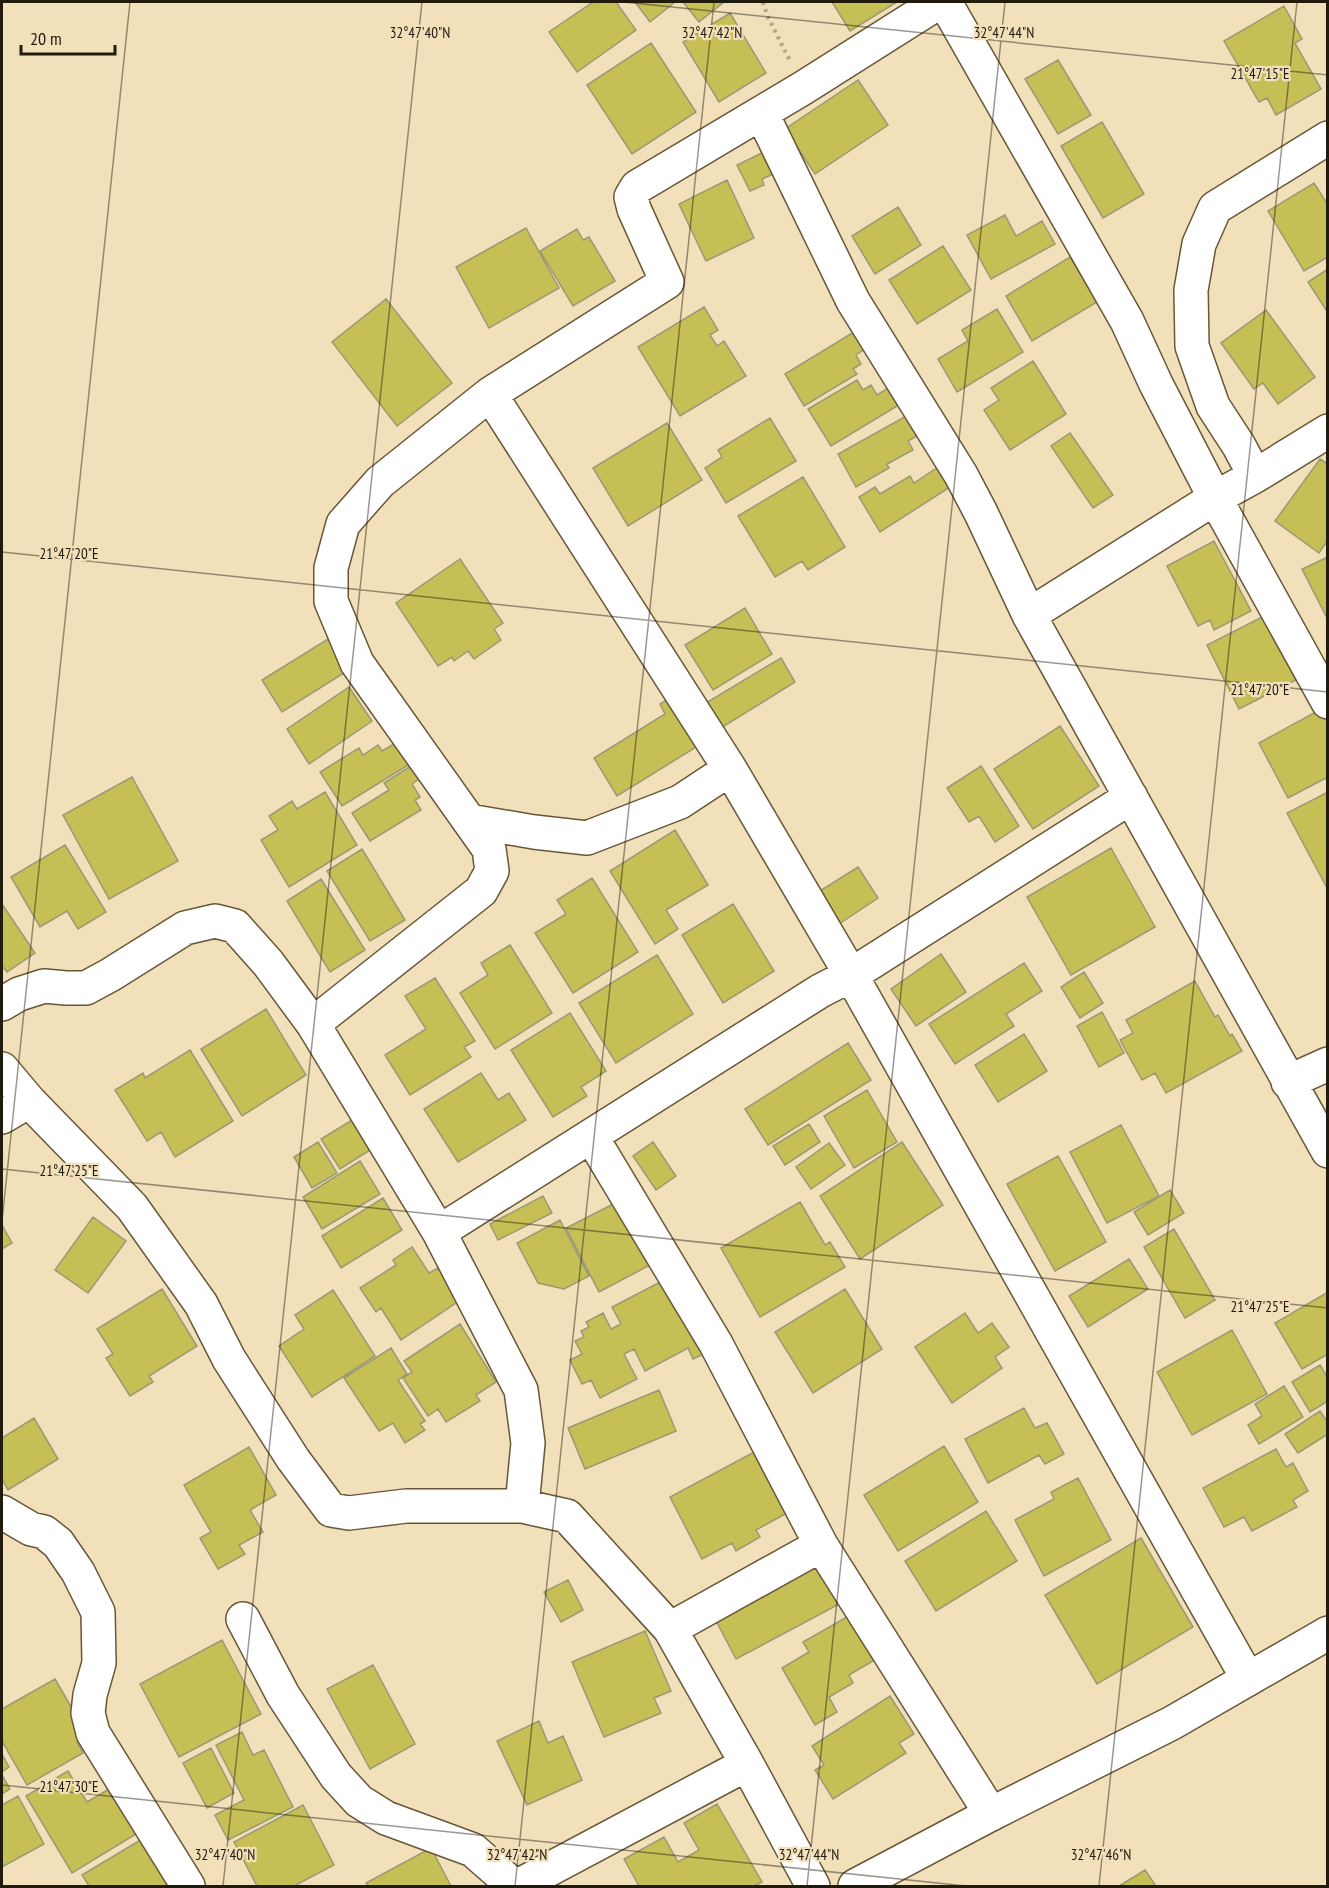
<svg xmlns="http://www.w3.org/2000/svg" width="1329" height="1888" font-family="'PT Sans Narrow',sans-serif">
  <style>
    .building { fill: #c6bf56; stroke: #9a9974; stroke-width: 1.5 }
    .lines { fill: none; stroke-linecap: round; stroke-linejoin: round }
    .street-casing { stroke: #675737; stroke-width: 36 }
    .secondary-casing { stroke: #675737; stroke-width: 36 }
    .path { stroke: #b3a486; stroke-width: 4; stroke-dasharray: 3 4.5; stroke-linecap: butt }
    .street { stroke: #fff; stroke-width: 33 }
    .secondary { stroke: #fff; stroke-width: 33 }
    .ticks { fill: none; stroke: #211b0d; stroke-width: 1.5; stroke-opacity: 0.45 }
    .ticks-label { font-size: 15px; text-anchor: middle; fill: #211b0d; stroke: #f2e0bb; stroke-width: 4.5; stroke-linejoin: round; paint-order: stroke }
  </style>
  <rect width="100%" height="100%" fill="#f2e0bb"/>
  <path class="building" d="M 593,2 L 616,2 L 636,30 L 577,72 L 549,32 Z
    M 635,2 L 675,2 L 650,22 Z
    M 683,2 L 724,2 L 699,22 Z
    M 832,2 L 897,2 L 850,31 Z
    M 1284,6 L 1302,39 L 1295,43 L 1321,89 L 1276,115 L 1267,98 L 1259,102 L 1224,41 Z
    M 730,13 L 766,73 L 719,102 L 683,42 Z
    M 651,43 L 696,112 L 632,154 L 587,85 Z
    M 1058,60 L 1091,115 L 1058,134 L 1025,79 Z
    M 858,80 L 888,125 L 815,174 L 785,129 Z
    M 1102,122 L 1144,194 L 1103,218 L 1061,146 Z
    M 772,148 L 782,170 L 762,179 L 764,185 L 750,191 L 737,165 Z
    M 727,180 L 754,238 L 706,261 L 679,204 Z
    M 1314,183 L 1328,205 L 1328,257 L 1304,271 L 1268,211 Z
    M 898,207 L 921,245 L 875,274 L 852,236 Z
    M 1005,215 L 1016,236 L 1042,221 L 1055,244 L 991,279 L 967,235 Z
    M 526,228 L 559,288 L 489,328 L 456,267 Z
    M 577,229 L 583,240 L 589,237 L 615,281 L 573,306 L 540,251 Z
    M 943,246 L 971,290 L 917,324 L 889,280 Z
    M 1070,257 L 1097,302 L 1032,341 L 1006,296 Z
    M 1328,269 L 1328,313 L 1308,282 Z
    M 386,299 L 452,383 L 397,426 L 332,342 Z
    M 704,307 L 718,330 L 710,335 L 717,346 L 724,341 L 746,376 L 680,416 L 638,347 Z
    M 997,309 L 1023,352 L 957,392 L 938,359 L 968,341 L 962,330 Z
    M 1266,310 L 1315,377 L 1278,404 L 1263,383 L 1254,389 L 1221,343 Z
    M 862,327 L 872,344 L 856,355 L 861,364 L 853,369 L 857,374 L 804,406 L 785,374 Z
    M 1033,361 L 1066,414 L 1010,450 L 984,410 L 999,400 L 991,388 Z
    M 857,380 L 863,390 L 871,385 L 877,395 L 896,383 L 907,400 L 831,446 L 808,409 Z
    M 908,415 L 919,435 L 908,441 L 913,450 L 887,464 L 889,468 L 856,487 L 838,454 Z
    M 770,418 L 796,461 L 726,503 L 705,468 L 722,457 L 718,450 Z
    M 667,423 L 702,480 L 628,526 L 593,468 Z
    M 1070,433 L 1113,495 L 1093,508 L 1051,446 Z
    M 1320,459 L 1328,464 L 1328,540 L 1319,553 L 1275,521 Z
    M 938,467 L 950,487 L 880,532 L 859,497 L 875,487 L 880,494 L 910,476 L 914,483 Z
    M 803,477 L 845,547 L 808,570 L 802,561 L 775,577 L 738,516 Z
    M 1214,541 L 1251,611 L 1214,630 L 1210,620 L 1198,626 L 1167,566 Z
    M 1328,557 L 1328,620 L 1302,569 Z
    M 460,559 L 503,623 L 494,629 L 501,640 L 474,659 L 468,651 L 454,661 L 452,657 L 438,666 L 396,603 Z
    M 745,608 L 772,654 L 713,690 L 685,645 Z
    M 1264,616 L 1296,680 L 1239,709 L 1207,645 Z
    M 328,639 L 347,671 L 282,712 L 262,680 Z
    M 781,658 L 795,682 L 721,728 L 706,703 Z
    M 349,687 L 372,721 L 309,764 L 287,729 Z
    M 676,694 L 701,744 L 617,796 L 594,758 L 665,714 L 660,704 Z
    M 1323,708 L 1328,716 L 1328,777 L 1288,798 L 1259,743 Z
    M 1060,726 L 1099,786 L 1033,829 L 994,769 Z
    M 397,742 L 410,764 L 342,806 L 320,772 L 359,748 L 363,755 L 378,745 L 382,751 Z
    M 414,764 L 422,777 L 412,784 L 420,797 L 415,800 L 421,810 L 370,841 L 352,813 L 389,790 L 384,783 Z
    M 981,766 L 1019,826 L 995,842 L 979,816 L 969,822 L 947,788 Z
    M 132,777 L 178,861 L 109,899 L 63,815 Z
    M 325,792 L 357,845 L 289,887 L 261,840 L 278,830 L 269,816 L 292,801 L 297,809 Z
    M 1328,792 L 1328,890 L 1287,813 Z
    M 675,830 L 708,885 L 666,910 L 678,929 L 655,944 L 610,871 Z
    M 65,845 L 106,912 L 78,929 L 67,911 L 40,927 L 11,877 Z
    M 1111,848 L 1155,927 L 1071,975 L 1027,897 Z
    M 362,849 L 405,920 L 370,941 L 327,871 Z
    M 858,867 L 878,898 L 836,926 L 815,894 Z
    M 592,878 L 638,952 L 573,993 L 535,933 L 566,914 L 557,900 Z
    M 321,879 L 365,950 L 330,972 L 287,901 Z
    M 2,904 L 35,953 L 7,972 L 2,966 Z
    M 733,904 L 774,971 L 723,1003 L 682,935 Z
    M 510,945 L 552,1013 L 495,1049 L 460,993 L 488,975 L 481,963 Z
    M 941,954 L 966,992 L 916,1026 L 891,989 Z
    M 657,955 L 693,1014 L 616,1063 L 579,1003 Z
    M 1024,963 L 1042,991 L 1006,1014 L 1014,1026 L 955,1064 L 929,1024 Z
    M 1084,972 L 1103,1003 L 1080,1018 L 1061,987 Z
    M 435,978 L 475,1041 L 464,1047 L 471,1057 L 410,1095 L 385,1055 L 426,1029 L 405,996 Z
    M 1195,981 L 1215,1017 L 1218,1015 L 1230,1036 L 1232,1034 L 1242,1051 L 1166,1093 L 1155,1073 L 1142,1080 L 1120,1040 L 1133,1033 L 1126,1020 Z
    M 266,1009 L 306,1075 L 242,1116 L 201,1049 Z
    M 1102,1012 L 1124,1053 L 1099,1067 L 1077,1026 Z
    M 570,1013 L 606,1071 L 581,1087 L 587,1096 L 553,1117 L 511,1050 Z
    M 1024,1034 L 1047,1071 L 998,1102 L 975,1065 Z
    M 848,1043 L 871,1080 L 768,1145 L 745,1109 Z
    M 190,1050 L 233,1121 L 175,1157 L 161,1132 L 147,1141 L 115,1090 L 143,1073 L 145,1078 Z
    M 481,1073 L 498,1100 L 509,1093 L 526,1120 L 458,1162 L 424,1109 Z
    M 867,1090 L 897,1142 L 854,1168 L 824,1116 Z
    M 357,1117 L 375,1147 L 340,1169 L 321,1139 Z
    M 809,1124 L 820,1142 L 785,1165 L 773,1146 Z
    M 1121,1125 L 1159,1196 L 1107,1223 L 1070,1152 Z
    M 318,1142 L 337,1173 L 312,1188 L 294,1157 Z
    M 653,1142 L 676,1176 L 656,1190 L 633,1156 Z
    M 902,1142 L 943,1205 L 860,1259 L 820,1196 Z
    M 829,1143 L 845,1165 L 811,1189 L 796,1167 Z
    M 1058,1156 L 1106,1242 L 1055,1271 L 1007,1184 Z
    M 360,1161 L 380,1194 L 322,1229 L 303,1197 Z
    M 1170,1190 L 1184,1213 L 1148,1235 L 1134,1212 Z
    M 543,1196 L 552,1213 L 498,1240 L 490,1224 Z
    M 383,1198 L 402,1230 L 341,1268 L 322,1236 Z
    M 617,1202 L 650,1265 L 599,1292 L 566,1228 Z
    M 800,1202 L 825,1245 L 830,1242 L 845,1267 L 760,1317 L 721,1248 Z
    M 93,1217 L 126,1241 L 88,1293 L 55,1270 Z
    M 560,1220 L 589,1276 L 564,1289 L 538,1283 L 517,1243 Z
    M 2,1225 L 12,1243 L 2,1249 Z
    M 1174,1229 L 1215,1300 L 1185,1318 L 1144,1247 Z
    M 412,1247 L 429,1273 L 438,1268 L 459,1301 L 401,1340 L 381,1308 L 376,1312 L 360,1288 L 396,1265 L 393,1260 Z
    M 1129,1259 L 1148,1289 L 1088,1327 L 1069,1296 Z
    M 662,1281 L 683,1321 L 688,1318 L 706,1353 L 693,1359 L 688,1348 L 645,1371 L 634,1349 L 624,1354 L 637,1379 L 600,1398 L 591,1380 L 582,1384 L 570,1360 L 582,1354 L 575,1341 L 584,1337 L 581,1331 L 589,1327 L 586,1322 L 603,1313 L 611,1329 L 621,1324 L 612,1307 Z
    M 162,1289 L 197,1346 L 149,1376 L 153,1382 L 130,1396 L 106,1358 L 113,1354 L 97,1329 Z
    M 845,1289 L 882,1349 L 813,1393 L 775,1332 Z
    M 333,1290 L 375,1356 L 312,1397 L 279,1346 L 304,1329 L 295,1315 Z
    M 1328,1292 L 1328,1354 L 1302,1369 L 1275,1323 Z
    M 965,1313 L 978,1333 L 992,1323 L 1009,1347 L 995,1357 L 1002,1368 L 952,1403 L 915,1347 Z
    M 460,1324 L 496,1382 L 476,1395 L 480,1401 L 446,1422 L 438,1409 L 428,1416 L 403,1378 L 412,1372 L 404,1361 Z
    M 1232,1330 L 1267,1394 L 1192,1435 L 1157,1372 Z
    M 391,1348 L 407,1374 L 398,1380 L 425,1421 L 420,1424 L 425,1430 L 405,1443 L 393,1423 L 379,1431 L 344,1378 Z
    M 1320,1365 L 1328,1378 L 1328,1401 L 1310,1412 L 1292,1382 Z
    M 1284,1386 L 1303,1417 L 1259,1444 L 1248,1425 L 1262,1416 L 1255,1404 Z
    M 659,1390 L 676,1431 L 585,1469 L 568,1428 Z
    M 1024,1408 L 1035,1428 L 1047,1423 L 1064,1454 L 1045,1464 L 1039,1455 L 988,1483 L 965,1439 Z
    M 1320,1411 L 1328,1423 L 1328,1434 L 1298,1453 L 1285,1434 Z
    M 34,1418 L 58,1459 L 8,1490 L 2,1479 L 2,1438 Z
    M 944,1446 L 978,1502 L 898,1551 L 864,1495 Z
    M 249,1447 L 276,1495 L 250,1510 L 263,1532 L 239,1545 L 245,1554 L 218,1569 L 200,1538 L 211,1532 L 184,1485 Z
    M 1276,1449 L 1286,1467 L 1293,1463 L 1308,1491 L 1293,1500 L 1297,1507 L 1252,1531 L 1244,1517 L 1224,1527 L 1203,1488 Z
    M 756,1451 L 789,1512 L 756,1530 L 760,1537 L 736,1551 L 732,1543 L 702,1559 L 670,1497 Z
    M 1078,1478 L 1111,1540 L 1044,1576 L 1015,1520 L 1054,1499 L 1051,1492 Z
    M 986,1511 L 1017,1561 L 936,1611 L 905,1561 Z
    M 1141,1538 L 1193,1627 L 1097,1684 L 1045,1595 Z
    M 819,1556 L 843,1602 L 736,1659 L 712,1613 Z
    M 568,1580 L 583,1610 L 561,1622 L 544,1592 Z
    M 852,1614 L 878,1658 L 849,1675 L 853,1683 L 829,1697 L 837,1712 L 815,1725 L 782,1668 L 809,1652 L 803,1642 Z
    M 645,1631 L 671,1691 L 654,1698 L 661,1713 L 604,1737 L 572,1662 Z
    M 222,1640 L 261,1714 L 179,1757 L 140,1684 Z
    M 373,1665 L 415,1744 L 370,1769 L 327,1689 Z
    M 55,1679 L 88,1736 L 77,1742 L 83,1753 L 27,1785 L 2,1741 L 2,1709 Z
    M 890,1696 L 914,1734 L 899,1743 L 906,1753 L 833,1799 L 815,1770 L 824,1765 L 812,1746 Z
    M 539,1721 L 548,1743 L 563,1736 L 582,1780 L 527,1805 L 497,1741 Z
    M 242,1732 L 253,1755 L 264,1750 L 293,1807 L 228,1840 L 215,1815 L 244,1800 L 216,1745 Z
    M 211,1748 L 234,1793 L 207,1808 L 183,1763 Z
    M 2,1754 L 9,1767 L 2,1772 Z
    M 68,1771 L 87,1802 L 114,1786 L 141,1831 L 72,1873 L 26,1796 Z
    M 2,1775 L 10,1789 L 2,1794 Z
    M 18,1796 L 44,1844 L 2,1867 L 2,1805 Z
    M 717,1804 L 762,1882 L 754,1886 L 639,1886 L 624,1859 L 664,1837 L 678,1862 L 699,1850 L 684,1823 Z
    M 303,1805 L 334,1865 L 294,1886 L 257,1886 L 234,1842 Z
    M 147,1836 L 177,1886 L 89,1886 L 82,1875 Z
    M 431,1848 L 451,1886 L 368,1886 L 366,1883 Z
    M 1145,1870 L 1156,1886 L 1119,1886 Z"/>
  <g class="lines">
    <g class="street-casing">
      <path id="street" d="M 943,2 L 946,4 L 1127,321 L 1156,384 L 1215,498 L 1328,702
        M 762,114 L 853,301 L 961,475 L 981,513 L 1029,615 L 1328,1151
        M 490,394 L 730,769 L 851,975 L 1248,1679
        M 1255,476 L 1239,446 L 1213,406 L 1192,346 L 1191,290 L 1199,244 L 1215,208 L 1328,138
        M 1029,615 L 1215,498 L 1255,476 L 1328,431
        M 469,821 L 534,832 L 587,838 L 680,802 L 730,769
        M 2,1004 L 19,994 L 44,986 L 66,988 L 86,988 L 110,975 L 185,928 L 215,921 L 235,926 L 268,963 L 313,1024 L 439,1232 L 521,1390 L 528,1443 L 522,1506 L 567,1516 L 670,1629 L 747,1764 L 813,1886
        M 313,1024 L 481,891 L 492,871 L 489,849 L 357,663 L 331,601 L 331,568 L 343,524 L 380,482 L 490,394 L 667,282 L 634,209 L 631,197 L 637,187 L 803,88 L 939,2
        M 2,1069 L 29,1101 L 2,1117
        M 1288,1082 L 1328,1064
        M 29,1101 L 132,1207 L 201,1304 L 229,1359 L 293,1459 L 331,1510 L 349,1513 L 406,1506 L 522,1506
        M 591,1136 L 716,1344 L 821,1545 L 991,1814
        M 439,1232 L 820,991 L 851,975 L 1131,797
        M 2,1512 L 31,1529 L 44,1532 L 58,1543 L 78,1572 L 98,1612 L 99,1663 L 90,1695 L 88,1713 L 93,1733 L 188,1886
        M 243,1619 L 283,1695 L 336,1776 L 359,1801 L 386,1818 L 473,1850 L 514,1886
        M 670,1629 L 821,1545
        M 518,1886 L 747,1764"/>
    </g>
    <g class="secondary-casing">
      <path id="secondary" d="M 855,1886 L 991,1814 L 1172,1723 L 1328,1633"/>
    </g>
    <path class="path" d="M 763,2 L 767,15 L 790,61"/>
    <use href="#street" class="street"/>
    <use href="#secondary" class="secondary"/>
  </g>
  <path class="ticks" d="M 624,2 L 1328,75M 2,552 L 1328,692M 2,1169 L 1328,1308M 2,1221 L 130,2M 2,1785 L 966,1886M 223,1886 L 422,2M 515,1886 L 714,2M 807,1886 L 1005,2M 1099,1886 L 1297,2"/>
  <g class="ticks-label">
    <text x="420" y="38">32°47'40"N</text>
    <text x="712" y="38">32°47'42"N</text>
    <text x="1004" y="38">32°47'44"N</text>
    <text x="1260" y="79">21°47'15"E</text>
    <text x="69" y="559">21°47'20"E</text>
    <text x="1260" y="695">21°47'20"E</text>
    <text x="69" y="1176">21°47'25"E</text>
    <text x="1260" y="1312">21°47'25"E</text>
    <text x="69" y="1792">21°47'30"E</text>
    <text x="225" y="1860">32°47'40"N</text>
    <text x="517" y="1860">32°47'42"N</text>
    <text x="809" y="1860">32°47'44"N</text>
    <text x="1101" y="1860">32°47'46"N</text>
  </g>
  <rect width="1329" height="1888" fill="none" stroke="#211b0d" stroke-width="6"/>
  <path d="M21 45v9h94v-9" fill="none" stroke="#211b0d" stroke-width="3"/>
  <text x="30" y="45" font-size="18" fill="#211b0d" stroke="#f2e0bb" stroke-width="4.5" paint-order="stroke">20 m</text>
</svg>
